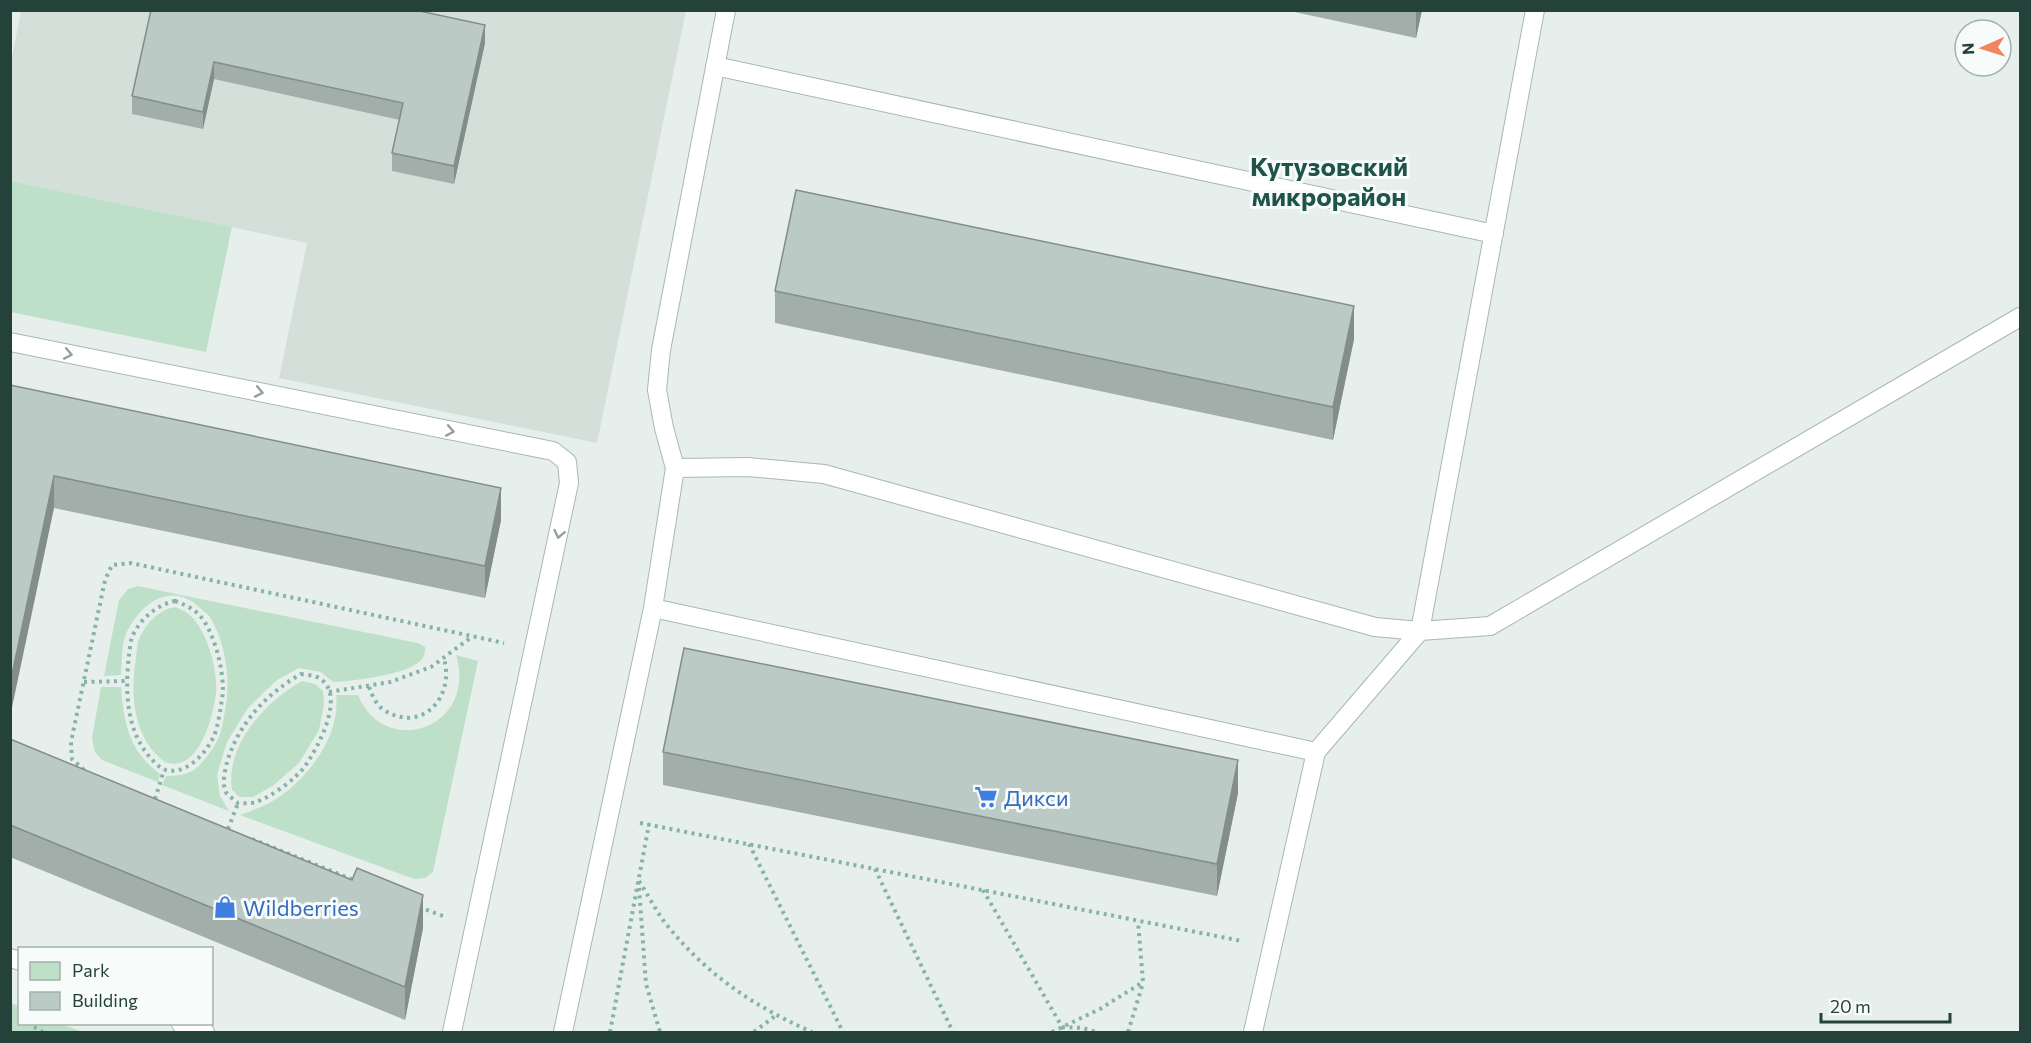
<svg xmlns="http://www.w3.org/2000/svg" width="2031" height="1043" font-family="Commissioner,sans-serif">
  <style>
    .built { fill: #d4dfda }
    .green { fill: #bfe0c8 }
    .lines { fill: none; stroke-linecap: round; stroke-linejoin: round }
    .lane-casing { stroke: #a8b8b2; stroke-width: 20 }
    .path { stroke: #86b3a5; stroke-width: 4; stroke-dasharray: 3 4.5; stroke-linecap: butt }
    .lane { stroke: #fff; stroke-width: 18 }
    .wall { fill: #a1aea9 }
    .shaded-wall { fill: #838d89 }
    .building { fill: #bbcac4; stroke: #838d89; stroke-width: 1.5 }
    .oneway { stroke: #92a09c }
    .labels { text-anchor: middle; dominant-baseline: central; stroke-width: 6; stroke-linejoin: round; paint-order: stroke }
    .shop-label { font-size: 22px; fill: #366cbe; stroke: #f7fbf9; text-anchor: start }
    .quarter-label { font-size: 26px; font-weight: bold; fill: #1f5548; stroke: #f7fbf9 }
  </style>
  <rect width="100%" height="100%" fill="#e6efeb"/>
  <path class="built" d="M 21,11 L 686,11 L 597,443 L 279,378 L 307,243 L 11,181 L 11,63 Z"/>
  <path class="green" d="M 11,181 L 232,227 L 206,352 L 11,312 Z
    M 138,586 L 176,594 L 418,643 L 425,647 C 425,652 425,656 421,660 C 408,675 352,681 333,682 L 321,672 L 299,668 L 277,680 L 248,708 L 227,742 L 217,775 L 220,796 L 229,811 L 162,785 L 166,776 C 193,776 198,769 213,748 C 221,736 223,724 225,710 C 231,680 226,644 210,617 C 208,614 203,611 200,608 C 171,580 140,604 126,634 C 121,646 122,663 121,675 L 104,676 L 119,600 L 128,589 Z
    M 175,607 C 179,609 184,610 187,613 C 206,626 218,669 216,692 C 214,714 200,771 168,763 C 163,762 158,756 154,752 C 132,726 131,690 136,657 C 137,651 137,644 139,639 C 146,623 158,610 175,607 Z
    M 456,655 L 478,661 L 433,872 L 425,878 L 414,879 L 240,815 C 254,810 270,804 282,795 C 311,774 341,733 336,695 L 358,695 C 385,760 478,728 456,655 Z
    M 302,681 L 315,684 L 323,691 L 324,705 L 319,730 L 299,763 L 274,785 L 253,797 L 240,797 L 232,790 C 225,745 265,702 302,681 Z
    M 101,687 L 121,687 C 124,724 129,751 160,774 L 158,782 L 102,760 L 95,752 L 92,738 Z
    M 10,1003 L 19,1006 L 20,1024 L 61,1024 L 83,1032 L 11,1032 Z"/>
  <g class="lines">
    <g class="lane-casing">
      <path id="lane" d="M 715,66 L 1494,234
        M 10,342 L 553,451 L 567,462 L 569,483 L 452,1032
        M 675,468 L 664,428 L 657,390 L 661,350 L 726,10
        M 653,608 L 1316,752
        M 10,958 L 20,961
        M 181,1024 L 205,1032
        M 563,1032 L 653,608 L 675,468 L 748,467 L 824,474 L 1375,627 L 1420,631 L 1535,10
        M 1253,1032 L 1316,752 L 1420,631 L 1490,626 L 2020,317"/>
    </g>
    <path class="path" d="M 175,601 C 186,605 197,610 204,621 C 216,640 223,669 223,691 C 222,701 218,727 214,736 C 206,753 187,775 166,770 C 159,768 153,761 148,755 C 126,728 125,689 129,655 C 130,650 130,643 132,637 C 140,619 156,605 175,601 Z
      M 301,674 C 306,675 314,675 319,678 C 347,694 318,748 305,766 C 296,779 271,797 256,802 C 251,804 244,803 238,803 C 235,800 230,797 227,794 C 221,784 225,772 227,762 C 239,723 266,694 301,674 Z
      M 84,682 L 126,681
      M 369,687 C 372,695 376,705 384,710 C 421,734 455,698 444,659
      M 329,692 L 390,682 L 431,667 L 473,636
      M 84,770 L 72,759 L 71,742 L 105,580 L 112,565 L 131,563 L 504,643
      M 155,799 L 164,770
      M 640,823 L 1242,941
      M 228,829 L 238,803
      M 252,839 L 356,881
      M 749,844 L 843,1032
      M 875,869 L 953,1032
      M 639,881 C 648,895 656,911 666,924 C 707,975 753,1006 812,1032
      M 639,888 L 646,984 L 660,1032
      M 983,890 L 1065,1032
      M 419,907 L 446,917
      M 34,1027 L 43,1032
      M 1062,1027 L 1083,1028 L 1096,1032
      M 610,1032 L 649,824
      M 754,1032 L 775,1016
      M 1052,1032 L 1100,1009 L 1143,982 L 1138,921
      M 1128,1032 L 1143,983"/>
    <use href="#lane" class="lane"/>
  </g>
  <path class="wall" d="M 151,10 L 485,43 L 454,184 L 392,171 L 392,153 L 400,120 L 214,79 L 203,129 L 132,114 L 132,96 Z
    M 1285,10 L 1422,10 L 1416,38 Z
    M 775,291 L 1354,339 L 1333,440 L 775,323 Z
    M 10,385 L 501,520 L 485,598 L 54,508 Z
    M 10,739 L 423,928 L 405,1020 L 10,857 Z
    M 663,752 L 1238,793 L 1217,896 L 663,785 Z"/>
  <path class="shaded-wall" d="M 1416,10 L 1422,10 L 1416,38 Z
    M 485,25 L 485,43 L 454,184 L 454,166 Z
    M 214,62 L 214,79 L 203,129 L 203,112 Z
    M 1354,306 L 1354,339 L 1333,440 L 1333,407 Z
    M 54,476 L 54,508 L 10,717 L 10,684 Z
    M 501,488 L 501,520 L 485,598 L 485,566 Z
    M 1238,760 L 1238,793 L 1217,896 L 1217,864 Z
    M 423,895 L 423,928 L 405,1020 L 405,987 Z"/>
  <path class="building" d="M 151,10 L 415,10 L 485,25 L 454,166 L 392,153 L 403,103 L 214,62 L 203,112 L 132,96 Z
    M 796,190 L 1354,306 L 1333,407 L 775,291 Z
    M 10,385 L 501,488 L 485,566 L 54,476 L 10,684 Z
    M 684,648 L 1238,760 L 1217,864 L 663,752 Z
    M 10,739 L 352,880 L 357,868 L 423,895 L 405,987 L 10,825 Z"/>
  <defs><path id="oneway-chevron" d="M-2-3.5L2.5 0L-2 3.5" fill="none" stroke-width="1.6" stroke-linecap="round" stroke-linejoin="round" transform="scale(1.5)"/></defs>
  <g class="oneway">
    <use href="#oneway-chevron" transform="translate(68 354) rotate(11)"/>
    <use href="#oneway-chevron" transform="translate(259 392) rotate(11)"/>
    <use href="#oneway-chevron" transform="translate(450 431) rotate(11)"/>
    <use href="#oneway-chevron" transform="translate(559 534) rotate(102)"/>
  </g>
  <defs>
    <g id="supermarket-bare" transform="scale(1.8)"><path d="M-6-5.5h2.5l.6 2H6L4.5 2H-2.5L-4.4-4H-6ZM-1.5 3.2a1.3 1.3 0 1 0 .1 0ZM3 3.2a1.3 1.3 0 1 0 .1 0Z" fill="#3f7fe0" stroke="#f7fbf9" stroke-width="2.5" paint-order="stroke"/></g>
    <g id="shop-bare" transform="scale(1.8)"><path d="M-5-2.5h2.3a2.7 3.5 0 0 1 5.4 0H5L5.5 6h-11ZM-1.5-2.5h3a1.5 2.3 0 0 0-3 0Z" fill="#3f7fe0" stroke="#f7fbf9" stroke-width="2.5" paint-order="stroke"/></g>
  </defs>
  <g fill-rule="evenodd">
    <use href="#supermarket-bare" x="986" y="797"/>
    <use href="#shop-bare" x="225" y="907"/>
  </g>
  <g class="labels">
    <g class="shop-label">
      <text x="1004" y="797">Дикси</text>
      <text x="243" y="907">Wildberries</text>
    </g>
    <g class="quarter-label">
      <text x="1329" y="165">Кутузовский<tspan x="1329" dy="30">микрорайон</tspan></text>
    </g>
  </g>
  <rect width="2031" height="1043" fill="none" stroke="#24423a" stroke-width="24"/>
  <rect x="18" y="947" width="195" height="78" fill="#f7fbf9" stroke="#a3b1ad" stroke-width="1.5"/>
  <rect x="30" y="962" width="30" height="18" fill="#bfe0c8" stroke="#a3b1ad" stroke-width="1.5"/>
  <text x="72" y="977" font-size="18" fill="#24423a">Park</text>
  <rect x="30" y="992" width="30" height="18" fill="#bbcac4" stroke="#a3b1ad" stroke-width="1.5"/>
  <text x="72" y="1007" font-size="18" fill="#24423a">Building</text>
  <g transform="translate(1983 48) rotate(267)"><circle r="28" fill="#f7fbf9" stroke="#a3b1ad" stroke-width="1.5"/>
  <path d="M0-4.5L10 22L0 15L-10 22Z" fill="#f4845f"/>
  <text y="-9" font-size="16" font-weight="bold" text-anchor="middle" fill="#24423a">N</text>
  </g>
  <path d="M1821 1013v9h129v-9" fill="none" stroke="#24423a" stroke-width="3"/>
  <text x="1830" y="1013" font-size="18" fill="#24423a" stroke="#f7fbf9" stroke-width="4.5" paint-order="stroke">20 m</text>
</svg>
